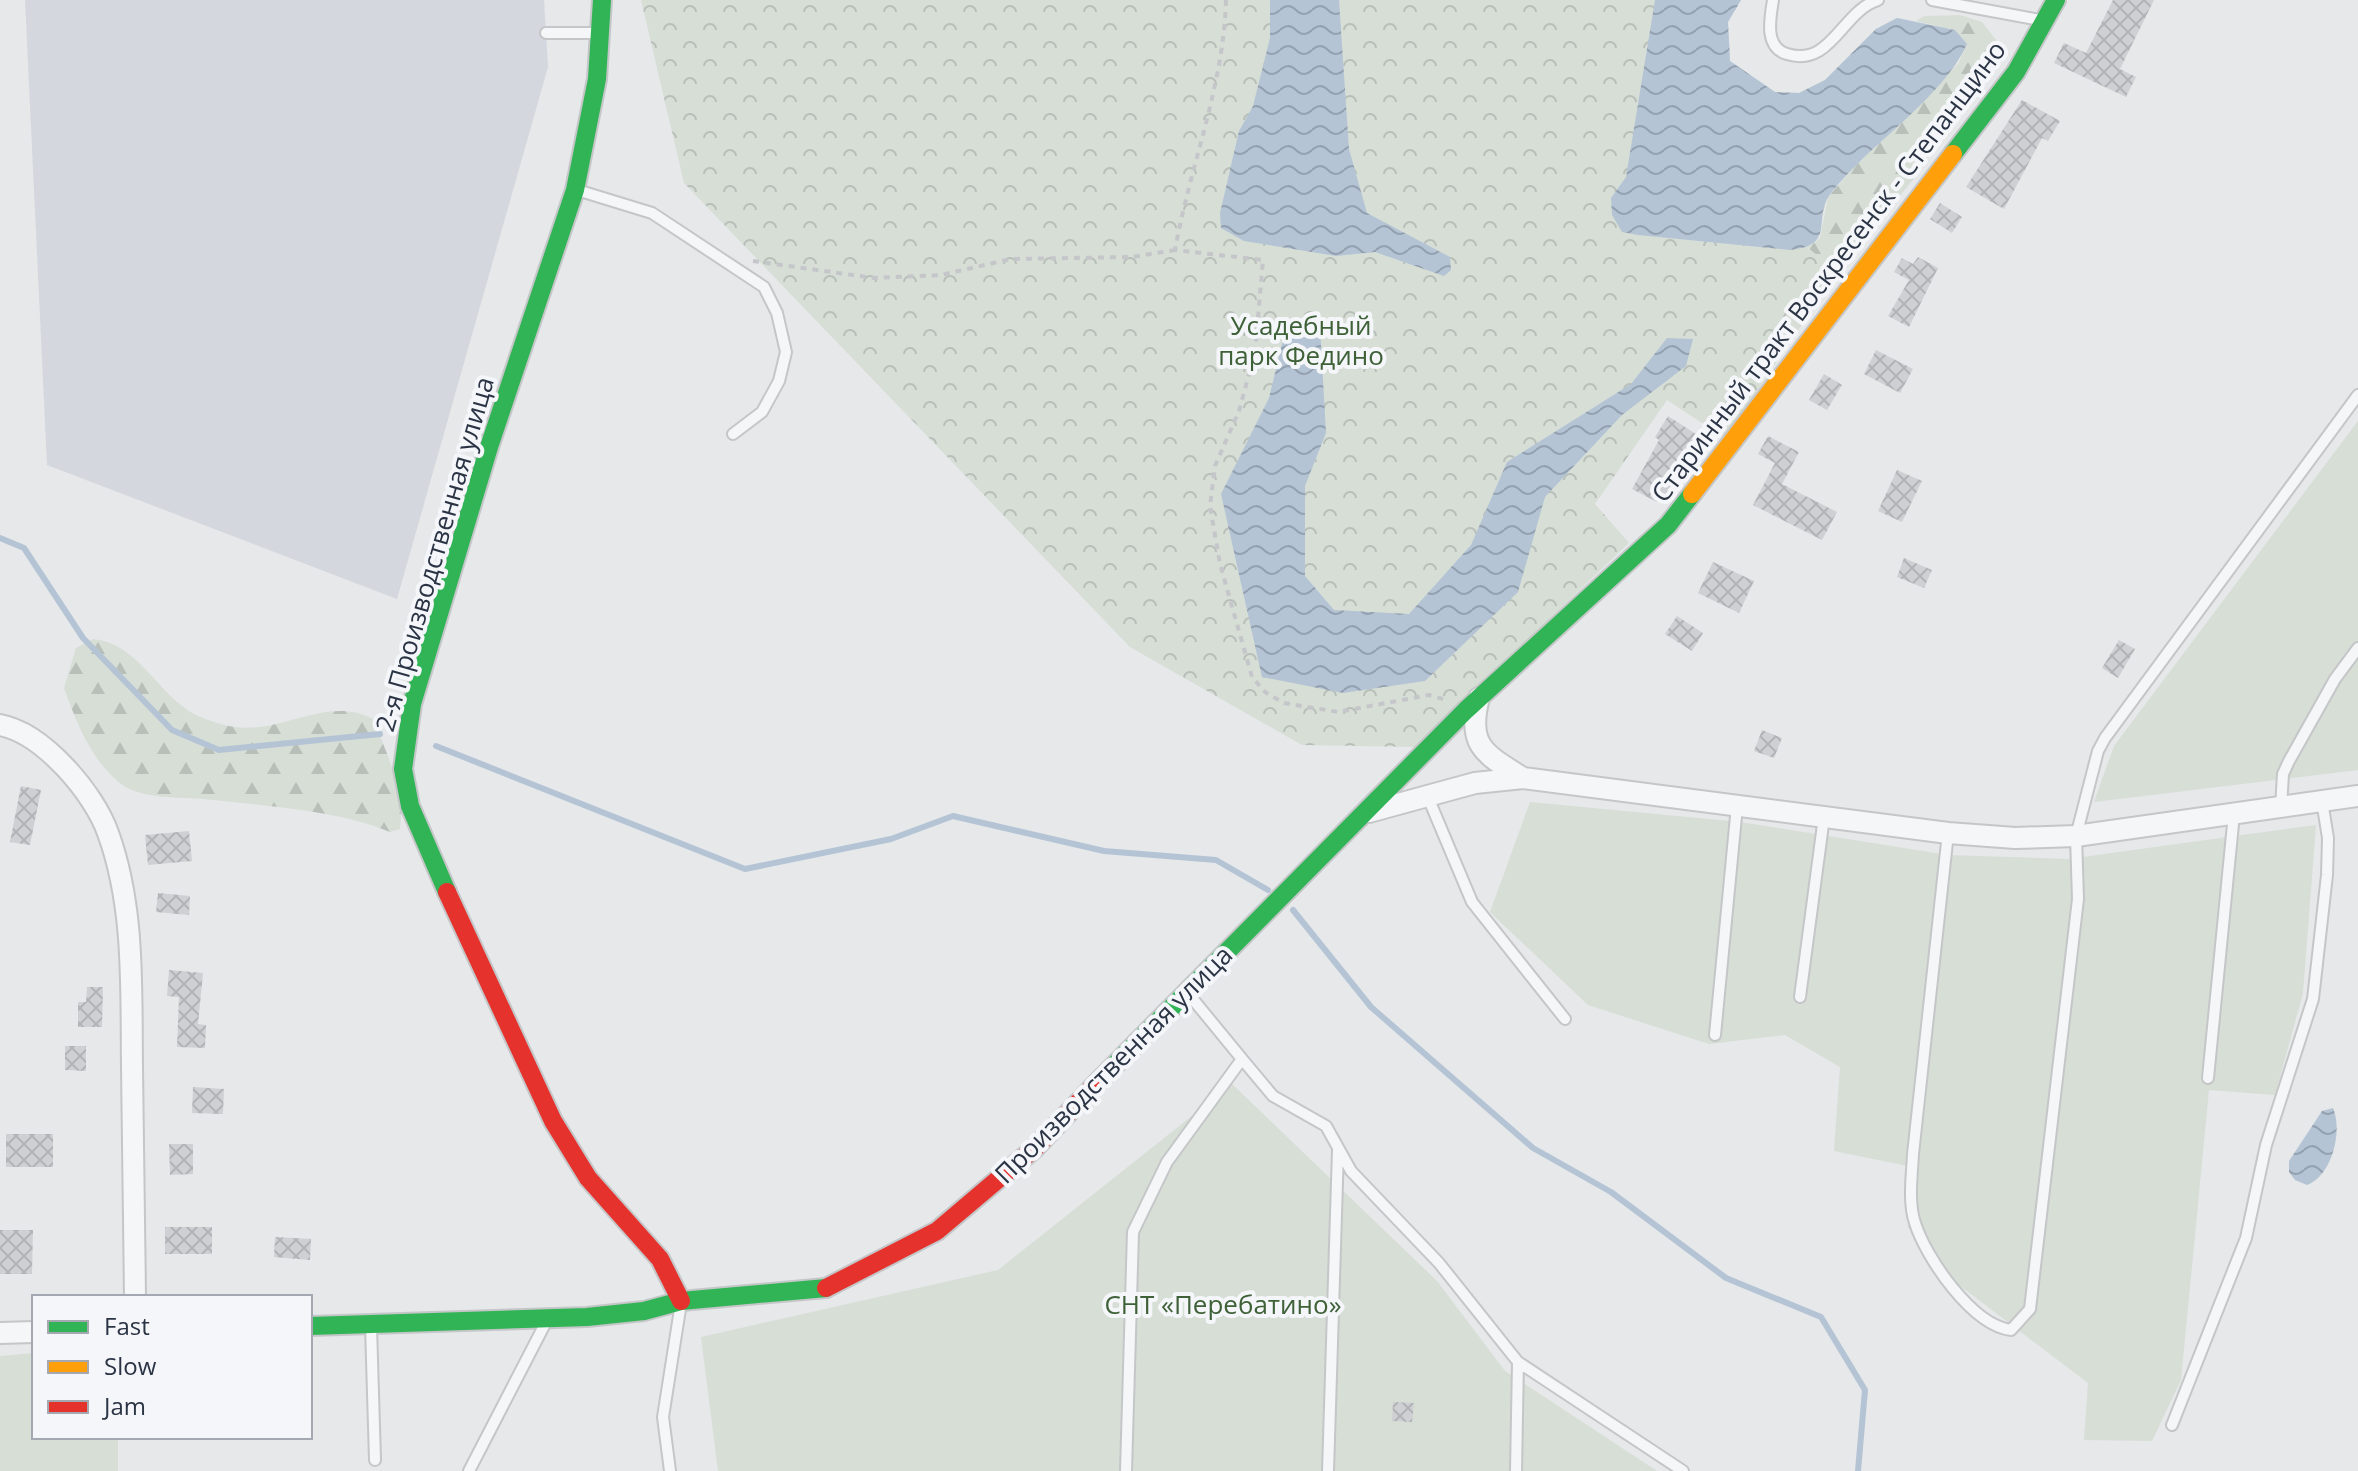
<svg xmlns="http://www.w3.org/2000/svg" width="2358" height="1471" font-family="'Open Sans',sans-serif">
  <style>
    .built { fill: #d4d7dd }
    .green { fill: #d6ded6 }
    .forest { fill: url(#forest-firs) }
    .park { fill: url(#park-crowns) }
    .water { fill: url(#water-waves) }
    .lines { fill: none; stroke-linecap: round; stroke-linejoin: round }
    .stream { stroke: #b4c4d5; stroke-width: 6 }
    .building { fill: url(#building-cross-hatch) }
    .lane-casing { stroke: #c4c6c8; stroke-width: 14 }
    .street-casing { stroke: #c4c6c8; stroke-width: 24 }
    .fast-casing { stroke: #c4c6c8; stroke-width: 22 }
    .slow-casing { stroke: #c4c6c8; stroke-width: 22 }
    .jam-casing { stroke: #c4c6c8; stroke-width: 22 }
    .path { stroke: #c5c6ca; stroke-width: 4; stroke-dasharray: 6 6; stroke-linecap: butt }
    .lane { stroke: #f5f6f7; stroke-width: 10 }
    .street { stroke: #f5f6f7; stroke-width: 20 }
    .fast { stroke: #30b455; stroke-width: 18 }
    .slow { stroke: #ff9f0a; stroke-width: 18 }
    .jam { stroke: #e5322d; stroke-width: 18 }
    .labels { text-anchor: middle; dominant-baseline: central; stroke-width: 8; stroke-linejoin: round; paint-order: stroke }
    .street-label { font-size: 26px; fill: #2b3445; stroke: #f4f6f9 }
    .park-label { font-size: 26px; fill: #3f6138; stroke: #f4f6f9 }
  </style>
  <defs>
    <pattern id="forest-firs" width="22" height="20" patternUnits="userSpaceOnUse" patternTransform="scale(2)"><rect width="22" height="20" fill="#d6ded6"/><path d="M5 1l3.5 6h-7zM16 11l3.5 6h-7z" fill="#b8bfb9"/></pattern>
    <pattern id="park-crowns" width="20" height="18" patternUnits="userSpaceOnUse" patternTransform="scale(2)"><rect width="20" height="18" fill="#d6ded6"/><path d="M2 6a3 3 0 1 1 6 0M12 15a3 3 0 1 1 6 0" fill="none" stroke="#b8bfb9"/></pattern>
    <pattern id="water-waves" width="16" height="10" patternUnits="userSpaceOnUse" patternTransform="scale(2)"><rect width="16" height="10" fill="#b4c4d5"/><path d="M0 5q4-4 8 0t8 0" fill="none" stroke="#93a0af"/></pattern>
    <pattern id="building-cross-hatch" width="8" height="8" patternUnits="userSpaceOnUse" patternTransform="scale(2)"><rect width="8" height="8" fill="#ced0d3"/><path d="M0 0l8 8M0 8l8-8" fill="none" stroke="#b1b3b6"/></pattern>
  </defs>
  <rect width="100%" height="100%" fill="#e6e8ea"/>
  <path class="built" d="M 25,0 L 544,0 L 548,67 L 397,599 L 47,465 Z"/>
  <path class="green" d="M 2358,421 L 2358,770 L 2094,802 L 2114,746 Z
    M 1530,802 L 1740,822 L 1948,855 L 2068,859 L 2316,825 L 2303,993 L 2275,1095 L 2209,1090 L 2181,1380 L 2152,1441 L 2084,1440 L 2088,1383 L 1938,1269 L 1908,1227 L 1908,1166 L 1834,1151 L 1840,1067 L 1785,1035 L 1709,1044 L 1588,1005 L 1490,912 Z
    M 1232,1084 L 1437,1281 L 1505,1371 L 1657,1471 L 718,1471 L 701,1337 L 998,1270 Z
    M 34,1353 L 34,1437 L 118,1437 L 118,1471 L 0,1471 L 0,1356 Z"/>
  <path class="forest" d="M 1960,15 L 1982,22 L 1996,40 L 1994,59 L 1919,172 L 1864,241 L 1826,263 L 1808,248 L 1820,238 L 1828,197 L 1874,144 L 1958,64 L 1967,44 L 1955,30 L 1916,21 L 1924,16 Z
    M 93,639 C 136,643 155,689 189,711 C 198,717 213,722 224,725 C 279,739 324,693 373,719 C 387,754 405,791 400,829 L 390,832 C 339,810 258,805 203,799 C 180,797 144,799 124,786 C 92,763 77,724 64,688 L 76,648 Z"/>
  <path class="park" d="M 641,0 L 1741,0 L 1728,22 L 1730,61 L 1775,92 L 1799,93 L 1825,80 L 1876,29 L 1897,18 L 1955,30 L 1967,44 C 1942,99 1870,143 1831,193 C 1817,211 1829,230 1808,248 L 1826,263 L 1829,285 L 1725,438 L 1667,400 L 1595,504 L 1629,543 L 1415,747 L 1302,745 L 1130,647 L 684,183 Z"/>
  <path class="water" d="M 1270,0 L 1339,0 L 1349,149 L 1367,213 L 1450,257 L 1451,270 L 1444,276 L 1375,252 L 1336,256 L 1244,241 L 1221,228 L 1220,213 L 1239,131 L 1253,106 L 1270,38 Z
    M 1655,0 L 1741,0 L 1728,22 L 1730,61 L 1775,92 L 1799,93 L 1825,80 L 1876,29 L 1897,18 L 1955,30 L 1967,44 C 1942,99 1870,143 1831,193 C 1811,219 1838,245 1790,250 L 1638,235 L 1622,232 L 1612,215 L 1611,198 L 1626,177 Z
    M 1286,327 L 1320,327 L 1326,433 L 1305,486 L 1305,576 L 1334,610 L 1409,614 L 1471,545 L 1507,462 L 1631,384 L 1667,338 L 1693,339 L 1686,366 L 1622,415 L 1545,497 L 1518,592 L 1425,681 L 1343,693 L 1262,677 L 1221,494 L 1269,398 Z
    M 2333,1108 C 2343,1131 2332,1176 2307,1185 L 2295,1180 L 2289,1172 L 2289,1161 L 2322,1111 Z"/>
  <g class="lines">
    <path class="stream" d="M 0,538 L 24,548 L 83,638 L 172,730 L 219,750 L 380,734
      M 436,746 L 745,869 L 891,839 L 953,816 L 1104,851 L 1216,860 L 1268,890
      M 1293,910 L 1371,1007 L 1533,1148 L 1611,1192 L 1726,1278 L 1821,1317 L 1865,1390 L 1858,1471"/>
  </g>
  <path class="building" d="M 2113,0 L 2154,0 L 2120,69 L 2136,77 L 2126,97 L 2054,63 L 2064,43 L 2086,53 Z
    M 2022,100 L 2060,121 L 2048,141 L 2042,138 L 2004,209 L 1966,187 Z
    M 1940,203 L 1962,217 L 1952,233 L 1930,219 Z
    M 1918,257 L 1938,268 L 1909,327 L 1888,316 L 1909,280 L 1894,272 L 1902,258 L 1913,264 Z
    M 1876,350 L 1913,369 L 1900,393 L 1864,374 Z
    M 1824,374 L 1842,385 L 1827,410 L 1809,400 Z
    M 1668,416 L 1699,436 L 1675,474 L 1680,476 L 1669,495 L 1662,494 L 1657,502 L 1632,489 L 1659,440 L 1655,437 Z
    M 1768,436 L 1799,452 L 1782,484 L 1837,512 L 1822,540 L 1753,505 L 1775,463 L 1758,454 Z
    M 1897,470 L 1922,481 L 1902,522 L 1878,511 Z
    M 1904,558 L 1932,570 L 1924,588 L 1897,577 Z
    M 1713,562 L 1754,581 L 1739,613 L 1698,593 Z
    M 1677,616 L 1703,633 L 1692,651 L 1665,634 Z
    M 2119,640 L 2135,649 L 2118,678 L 2102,668 Z
    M 1762,730 L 1782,738 L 1774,758 L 1754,751 Z
    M 21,786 L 41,790 L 30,845 L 10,842 Z
    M 189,831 L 192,861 L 148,865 L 145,835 Z
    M 158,893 L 190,896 L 189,915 L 156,912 Z
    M 169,970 L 203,973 L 198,1024 L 206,1025 L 205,1048 L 177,1047 L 179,997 L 167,996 Z
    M 87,987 L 103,987 L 102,1027 L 78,1027 L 78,1002 L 86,1002 Z
    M 65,1046 L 86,1046 L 86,1071 L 65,1070 Z
    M 193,1087 L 224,1089 L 223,1114 L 192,1113 Z
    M 6,1134 L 53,1134 L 53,1167 L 6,1167 Z
    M 169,1144 L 193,1144 L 193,1174 L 170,1175 Z
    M 165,1227 L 212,1227 L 212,1254 L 165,1254 Z
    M 0,1230 L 33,1230 L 32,1274 L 0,1274 Z
    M 275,1237 L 311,1239 L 310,1260 L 274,1257 Z
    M 1393,1402 L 1414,1403 L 1412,1422 L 1392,1421 Z"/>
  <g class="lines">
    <g class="lane-casing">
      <path id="lane" d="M 1773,0 C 1770,19 1764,47 1787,54 C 1831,68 1842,11 1878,0
        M 1932,0 L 2040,20
        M 546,33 L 599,33
        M 577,190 L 652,213 L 764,287 L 777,313 L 786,352 L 779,381 L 762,412 L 733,434
        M 1427,795 L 1472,902 L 1565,1019
        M 2281,807 L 2283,774 L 2289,761 L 2335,679 L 2358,648
        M 1948,833 L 1913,1154 C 1912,1176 1908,1202 1915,1223 C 1926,1258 1972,1325 2011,1330 L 2030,1309 L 2078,899 L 2076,836 L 2098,751 L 2105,738 L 2358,395
        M 1800,997 L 1824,817
        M 1715,1035 L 1737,806
        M 1242,1059 L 1273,1096 L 1326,1126 L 1351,1171 L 1439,1263 L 1518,1362 L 1516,1471
        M 2208,1078 L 2234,814
        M 371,1326 L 375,1460
        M 1518,1362 L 1683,1471
        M 2172,1425 L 2246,1238 L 2266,1145 L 2313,999 L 2327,875 L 2328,838 L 2322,801
        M 469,1471 L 547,1320
        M 670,1471 L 663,1417 L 681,1303
        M 1126,1471 L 1133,1232 L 1167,1162 L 1242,1059 L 1187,992
        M 1328,1471 L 1338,1150"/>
    </g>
    <g class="street-casing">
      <path id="street" d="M 1479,698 C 1466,746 1486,755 1523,778
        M 0,725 C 43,733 94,793 108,833 C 135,907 131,989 132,1067 C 133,1143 134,1220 135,1297
        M 1369,812 L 1475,783 L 1523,778 L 1948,833 L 2015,838 L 2076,836 L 2358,796
        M 0,1333 L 34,1332"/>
    </g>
    <g class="fast-casing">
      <path id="fast" d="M 1953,154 L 2016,72 L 2056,0
        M 447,892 L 410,806 L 403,769 L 412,704 L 489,447 L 575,190 L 597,79 L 602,0
        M 1095,1085 L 1466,710 L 1668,525 L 1692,494
        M 310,1326 L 587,1317 L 644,1311 L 681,1301 L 826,1288"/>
    </g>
    <g class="slow-casing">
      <path id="slow" d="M 1692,494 L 1953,154"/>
    </g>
    <g class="jam-casing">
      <path id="jam" d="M 447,892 L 553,1121 L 588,1178 L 660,1259 L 681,1301
        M 826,1288 L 937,1231 L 1035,1148 L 1095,1085"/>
    </g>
    <path class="path" d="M 1226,0 C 1224,85 1190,166 1175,250 L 1263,260 L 1255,352 L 1239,411 L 1215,466 L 1210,506 L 1220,564 L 1252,677 L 1265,692 L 1284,703 L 1338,712 L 1429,695 L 1446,700
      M 753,261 L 874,278 L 941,275 L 1011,259 L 1132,257 L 1175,250"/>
    <use href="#lane" class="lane"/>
    <use href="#street" class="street"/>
    <use href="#fast" class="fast"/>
    <use href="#slow" class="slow"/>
    <use href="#jam" class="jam"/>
  </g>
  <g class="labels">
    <g class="street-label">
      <text transform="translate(1828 271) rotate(-53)">Старинный тракт Воскресенск - Степанщино</text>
      <text transform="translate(434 554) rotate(-74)">2-я Производственная улица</text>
      <text transform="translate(1113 1064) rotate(-45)">Производственная улица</text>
    </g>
    <g class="park-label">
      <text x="1301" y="325">Усадебный<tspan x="1301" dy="30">парк Федино</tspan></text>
      <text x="1223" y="1304">СНТ «Перебатино»</text>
    </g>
  </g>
  <rect x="32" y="1295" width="280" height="144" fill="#f4f6f9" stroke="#a4a8b1" stroke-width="2"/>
  <rect x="48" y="1321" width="40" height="12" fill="#30b455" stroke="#a4a8b1" stroke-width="2"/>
  <text x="104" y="1335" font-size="24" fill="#2b3445">Fast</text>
  <rect x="48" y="1361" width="40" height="12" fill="#ff9f0a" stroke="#a4a8b1" stroke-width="2"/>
  <text x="104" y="1375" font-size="24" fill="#2b3445">Slow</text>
  <rect x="48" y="1401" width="40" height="12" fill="#e5322d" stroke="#a4a8b1" stroke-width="2"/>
  <text x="104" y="1415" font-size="24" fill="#2b3445">Jam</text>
</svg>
